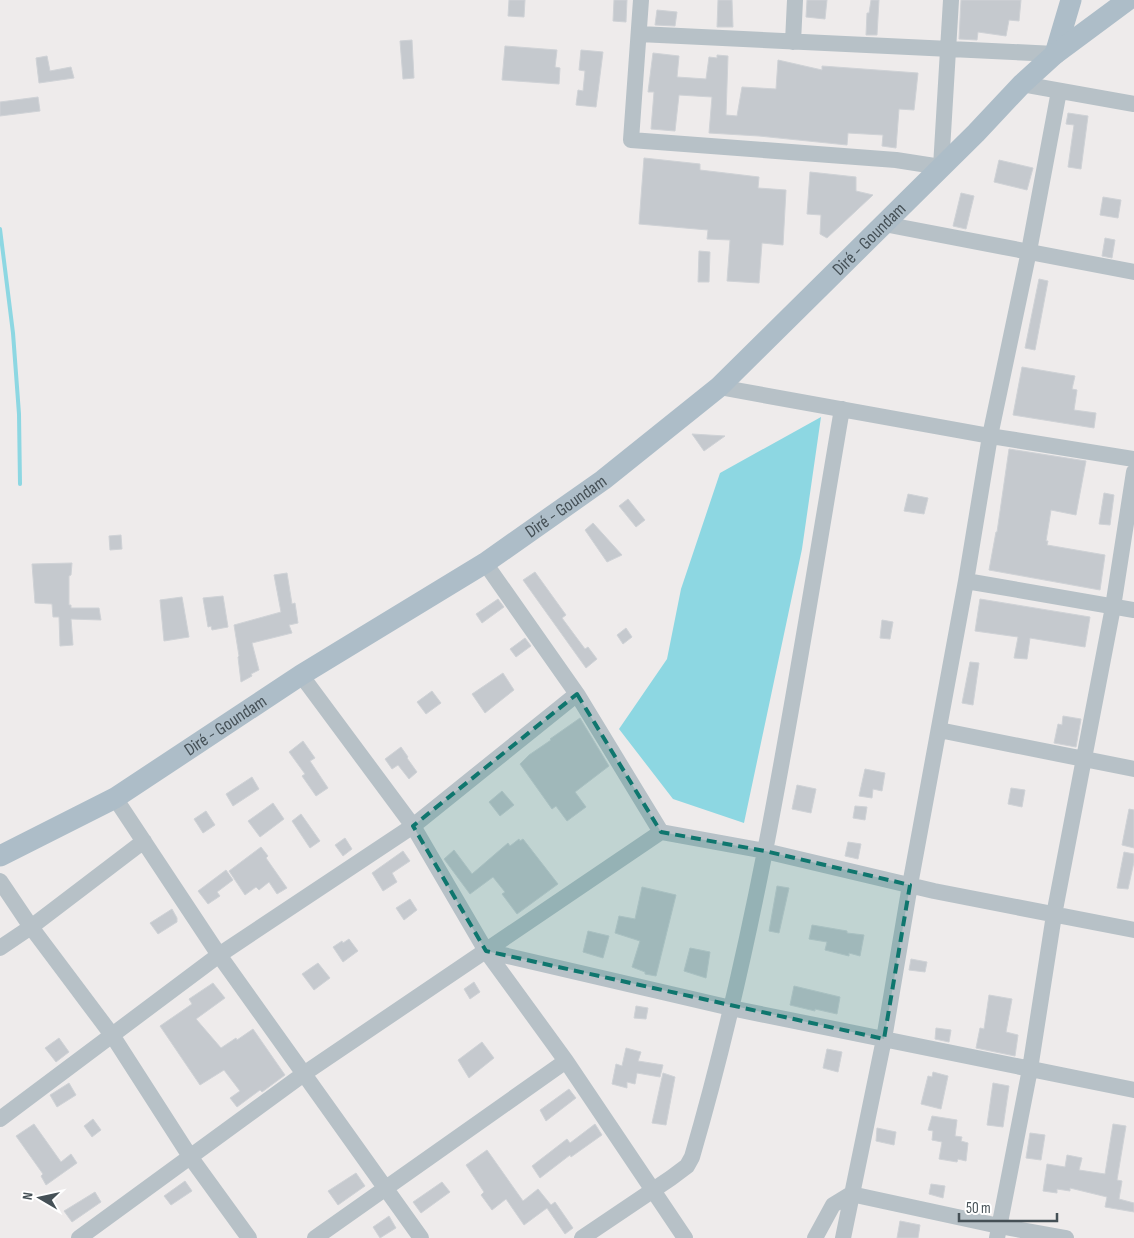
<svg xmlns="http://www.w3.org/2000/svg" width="1134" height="1238" font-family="'Sofia Sans Condensed',sans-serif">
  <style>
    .water { fill: #8dd7e2 }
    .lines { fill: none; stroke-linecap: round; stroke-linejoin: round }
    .stream { stroke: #8dd7e2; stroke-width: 4 }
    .building { fill: #c5c9ce; stroke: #cfd2d6 }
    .minor { stroke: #b7c1c7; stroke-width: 16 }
    .major { stroke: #adbdc8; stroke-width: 21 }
    .marked { fill: #0f766e; fill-opacity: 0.2; stroke: #0f766e; stroke-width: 4; stroke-dasharray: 10 6; stroke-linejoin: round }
    .labels { text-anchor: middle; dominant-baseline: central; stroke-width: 4; stroke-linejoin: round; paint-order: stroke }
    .street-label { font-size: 18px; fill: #455056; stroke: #fff }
  </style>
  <rect width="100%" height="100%" fill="#eeebeb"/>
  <path class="water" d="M 821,417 L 802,549 L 744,823 L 673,799 L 619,729 L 667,659 L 681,589 L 720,473 Z"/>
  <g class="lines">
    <path class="stream" d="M 0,229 L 13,333 L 19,414 L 20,484"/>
  </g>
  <path class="building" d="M 509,0 L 525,0 L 524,17 L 508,16 Z
    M 614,0 L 627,0 L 626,22 L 613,21 Z
    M 718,0 L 732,0 L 733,27 L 717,27 Z
    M 807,0 L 827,0 L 825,19 L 806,17 Z
    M 871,0 L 879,0 L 877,35 L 866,35 L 867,13 L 869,13 Z
    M 961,0 L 1021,0 L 1019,21 L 1009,20 L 1006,36 L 978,32 L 977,40 L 959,39 Z
    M 657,10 L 677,12 L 675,26 L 655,25 Z
    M 412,40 L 414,78 L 403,79 L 400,41 Z
    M 505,46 L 557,50 L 555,67 L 560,68 L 559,84 L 502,80 Z
    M 581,50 L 603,52 L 596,107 L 576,105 L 578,90 L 583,91 L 585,71 L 579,70 Z
    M 653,53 L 679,56 L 677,77 L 706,79 L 709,57 L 717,58 L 717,55 L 728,56 L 726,115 L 737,116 L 742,87 L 776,89 L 778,60 L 822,70 L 822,66 L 918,73 L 914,110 L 899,109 L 896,148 L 882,146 L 883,135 L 848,133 L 847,145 L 759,136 L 709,133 L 712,97 L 679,95 L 675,131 L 651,129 L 654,92 L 648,92 Z
    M 47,56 L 50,71 L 71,67 L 74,78 L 39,83 L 36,58 Z
    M 38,97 L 40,111 L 0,116 L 0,102 Z
    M 1068,113 L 1088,116 L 1081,169 L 1068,167 L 1074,125 L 1066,124 Z
    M 644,158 L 700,164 L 700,170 L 759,177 L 758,188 L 786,190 L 783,245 L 762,243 L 759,283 L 727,281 L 730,240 L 707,239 L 708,230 L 639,224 Z
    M 999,160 L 1033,168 L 1027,190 L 994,182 Z
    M 810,172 L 856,177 L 856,191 L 873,195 L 827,238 L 820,234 L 821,215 L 807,214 Z
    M 961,193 L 974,196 L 966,229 L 953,226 Z
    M 1103,197 L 1121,200 L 1118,218 L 1100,215 Z
    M 1105,238 L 1115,240 L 1112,258 L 1102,256 Z
    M 699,251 L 710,252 L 709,282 L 698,282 Z
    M 1039,279 L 1048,281 L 1035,350 L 1025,348 Z
    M 1022,367 L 1075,376 L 1072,389 L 1077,390 L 1074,410 L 1096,413 L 1094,428 L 1013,415 Z
    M 692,434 L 725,436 L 704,451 Z
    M 1009,449 L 1086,461 L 1076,515 L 1051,510 L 1046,541 L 1048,541 L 1047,545 L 1105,555 L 1100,590 L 989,570 L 996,532 L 997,532 Z
    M 1104,493 L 1114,495 L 1110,525 L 1099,524 Z
    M 908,494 L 928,498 L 924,514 L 904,511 Z
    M 628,499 L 645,520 L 636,527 L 619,506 Z
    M 593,523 L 622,555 L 607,562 L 585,530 Z
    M 121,535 L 122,549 L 110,550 L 109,536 Z
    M 72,563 L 71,575 L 69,576 L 69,605 L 71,605 L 71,608 L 99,608 L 101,620 L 71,619 L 73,645 L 60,646 L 59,617 L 53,617 L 52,604 L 35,603 L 32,564 Z
    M 535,572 L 566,615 L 562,618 L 585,649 L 588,647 L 597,659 L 586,668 L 523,580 Z
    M 287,573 L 292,604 L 295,603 L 298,623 L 289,625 L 292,633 L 252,643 L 259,670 L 251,674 L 252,676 L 241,682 L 238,657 L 239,656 L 234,625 L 281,612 L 274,575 Z
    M 223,596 L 228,627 L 212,630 L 211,626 L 208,627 L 203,598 Z
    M 182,597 L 189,637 L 164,641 L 160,600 Z
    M 498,599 L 504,607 L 482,623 L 476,614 Z
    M 980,599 L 1090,617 L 1085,647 L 1030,638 L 1027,659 L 1014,658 L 1018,637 L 975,631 Z
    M 882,620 L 893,622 L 890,639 L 880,638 Z
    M 626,628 L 632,637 L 623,644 L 617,635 Z
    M 525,638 L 531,646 L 516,657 L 510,649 Z
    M 970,662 L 979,663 L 973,705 L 962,703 Z
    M 503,673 L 514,690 L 485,713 L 472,694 Z
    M 432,691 L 441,703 L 426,714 L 417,702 Z
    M 1063,716 L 1081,719 L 1076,747 L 1054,743 L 1058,724 L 1062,725 Z
    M 580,718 L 609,766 L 575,792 L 586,807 L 567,821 L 556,806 L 552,809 L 520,764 L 529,755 L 551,740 L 550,739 Z
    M 303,741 L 315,758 L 310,761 L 328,788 L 316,796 L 302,776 L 305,774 L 289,752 Z
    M 401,747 L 408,757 L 407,758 L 417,772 L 409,779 L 398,765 L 392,769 L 385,759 Z
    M 865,769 L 885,773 L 882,791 L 873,789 L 872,798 L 859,796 Z
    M 252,777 L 259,789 L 233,806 L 226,794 Z
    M 797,785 L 816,789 L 811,813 L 792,809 Z
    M 1011,788 L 1025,790 L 1022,807 L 1008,804 Z
    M 502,791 L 514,805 L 500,816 L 489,802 Z
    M 273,803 L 284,819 L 260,837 L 248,821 Z
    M 855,806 L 867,807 L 865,820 L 853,818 Z
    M 1129,809 L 1134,810 L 1134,848 L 1122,845 Z
    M 206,811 L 215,825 L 203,833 L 194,819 Z
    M 301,814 L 320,841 L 310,848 L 292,821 Z
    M 345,838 L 352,849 L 343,856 L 335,845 Z
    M 519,839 L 520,841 L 523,839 L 558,884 L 517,914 L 502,894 L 505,892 L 493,877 L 470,894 L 444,859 L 454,850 L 472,874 L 508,843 L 510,846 Z
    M 848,842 L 861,844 L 858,859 L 845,856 Z
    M 261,847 L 268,856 L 266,858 L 287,888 L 277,894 L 269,882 L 259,890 L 256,887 L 245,895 L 229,871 Z
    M 403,851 L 410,861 L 392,873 L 397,882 L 383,891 L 372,873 Z
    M 1124,852 L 1134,854 L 1134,862 L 1128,889 L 1117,888 Z
    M 226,870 L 233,880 L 217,892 L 220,896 L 208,904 L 198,891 Z
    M 777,886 L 789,888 L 779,933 L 769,931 Z
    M 642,887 L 676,895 L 656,976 L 645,974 L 645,972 L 632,967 L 640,941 L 615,933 L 619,916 L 635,919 Z
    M 410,899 L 417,910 L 404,920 L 396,908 Z
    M 172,909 L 177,918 L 177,922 L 158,934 L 150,923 Z
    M 812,925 L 847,931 L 847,933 L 864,935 L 860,956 L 849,953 L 849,956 L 825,950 L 827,942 L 809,939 Z
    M 588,931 L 609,936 L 603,958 L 583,952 Z
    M 349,939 L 358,951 L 343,962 L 333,947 L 342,941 L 343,943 Z
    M 690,948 L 710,952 L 706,978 L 684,971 Z
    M 911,959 L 927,962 L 925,972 L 909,970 Z
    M 318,963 L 330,978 L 314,990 L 302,974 Z
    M 474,982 L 480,992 L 470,999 L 464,989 Z
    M 213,983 L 225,998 L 196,1019 L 221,1048 L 236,1038 L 237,1040 L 253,1029 L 285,1075 L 262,1092 L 260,1090 L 237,1107 L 230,1098 L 240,1091 L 224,1070 L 200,1085 L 160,1026 L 192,1004 L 189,999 Z
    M 794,986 L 840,997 L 837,1014 L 815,1009 L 815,1011 L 790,1005 Z
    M 989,995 L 1012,999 L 1006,1032 L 1018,1035 L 1015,1056 L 976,1048 L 980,1028 L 984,1029 Z
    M 636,1006 L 648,1008 L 646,1019 L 634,1018 Z
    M 936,1028 L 951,1030 L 949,1042 L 935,1039 Z
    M 59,1038 L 69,1052 L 56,1062 L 45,1048 Z
    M 482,1042 L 494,1058 L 469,1078 L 458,1060 Z
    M 626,1048 L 641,1052 L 638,1061 L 663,1065 L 660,1077 L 637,1073 L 635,1084 L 627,1082 L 627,1088 L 612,1084 L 616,1064 L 622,1066 Z
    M 827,1049 L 842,1052 L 838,1072 L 823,1068 Z
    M 933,1072 L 948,1076 L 941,1109 L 921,1104 L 928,1076 L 932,1077 Z
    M 663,1073 L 675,1077 L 666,1125 L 652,1123 Z
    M 69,1083 L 76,1095 L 57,1107 L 50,1095 Z
    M 993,1083 L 1009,1086 L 1003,1127 L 987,1125 Z
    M 569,1089 L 576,1098 L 546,1121 L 540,1110 Z
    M 932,1116 L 957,1120 L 955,1136 L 962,1137 L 961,1141 L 968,1143 L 966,1161 L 958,1159 L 957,1162 L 939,1159 L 942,1142 L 932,1140 L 933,1131 L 928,1130 Z
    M 93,1119 L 101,1130 L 92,1137 L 84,1126 Z
    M 34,1124 L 61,1162 L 71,1154 L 77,1163 L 46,1185 L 41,1176 L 43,1174 L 16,1136 Z
    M 595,1124 L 602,1135 L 571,1157 L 570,1155 L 540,1178 L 532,1166 L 567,1139 L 570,1143 Z
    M 1113,1124 L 1126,1126 L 1117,1180 L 1122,1181 L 1119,1199 L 1134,1203 L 1134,1212 L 1105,1207 L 1107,1197 L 1070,1188 L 1070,1191 L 1057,1189 L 1057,1193 L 1043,1191 L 1047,1164 L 1065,1167 L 1067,1155 L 1082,1158 L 1079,1170 L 1105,1174 Z
    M 877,1128 L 896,1132 L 894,1145 L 876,1141 Z
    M 1030,1133 L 1045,1135 L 1041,1160 L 1026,1158 Z
    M 487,1150 L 523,1201 L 538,1189 L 551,1205 L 555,1202 L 573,1228 L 565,1234 L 547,1208 L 524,1225 L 506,1199 L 492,1210 L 481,1195 L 484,1192 L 466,1165 Z
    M 356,1173 L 365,1186 L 338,1205 L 328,1191 Z
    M 185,1181 L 192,1191 L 171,1205 L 164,1196 Z
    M 442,1182 L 450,1192 L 421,1213 L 413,1202 Z
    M 931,1184 L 945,1186 L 943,1198 L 929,1194 Z
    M 95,1192 L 101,1202 L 72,1222 L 64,1211 Z
    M 389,1216 L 396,1228 L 380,1238 L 373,1227 Z
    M 900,1221 L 920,1225 L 918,1238 L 897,1238 Z"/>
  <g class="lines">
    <path class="minor" d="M 641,0 L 631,140 L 896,160 L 941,167 L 951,0
      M 639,34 L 1055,54
      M 793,42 L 795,0
      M 1022,84 L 1134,104
      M 884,224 L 1134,272
      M 719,387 L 990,436 L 1134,459
      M 485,563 L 577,694 L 661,832
      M 966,581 L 1134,610
      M 301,675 L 413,826 L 486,951 L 566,1061 L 685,1238
      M 939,730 L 1134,769
      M 115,798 L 219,955 L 421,1238
      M 0,881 L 31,927 L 112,1035 L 191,1158 L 249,1238
      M 0,948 L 31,927 L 144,841
      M 486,951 L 731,1008 L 1134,1090
      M 0,1119 L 219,955 L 413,826 L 577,694
      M 79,1238 L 305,1073 L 661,832 L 765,851 L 934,891 L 1134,930
      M 315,1238 L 566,1061
      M 582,1238 L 671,1178 L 687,1166 L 692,1157 C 763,914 799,659 842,409
      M 815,1238 L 833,1205 L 851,1194 L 999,1226 L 1066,1238
      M 843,1238 L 884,1039 L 910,885 L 966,581 L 990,436 L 1029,251 L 1059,91
      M 997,1238 L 1030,1069 L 1054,915 L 1113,607 L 1134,472"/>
    <g class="major">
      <path d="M 1055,54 L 1071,0"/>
      <path id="s1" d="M 0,856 L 115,798 L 301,675 L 485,563 L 603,480 L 719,387 L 976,133 L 1022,84 L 1055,54 L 1128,0"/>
    </g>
  </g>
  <path class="marked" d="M 577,694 L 661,832 L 765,851 L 910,885 L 884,1039 L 486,951 L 413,826 Z"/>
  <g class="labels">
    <g class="street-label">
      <text stroke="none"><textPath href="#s1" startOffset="1071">Diré - Goundam</textPath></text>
      <text stroke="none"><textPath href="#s1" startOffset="666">Diré - Goundam</textPath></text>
      <text stroke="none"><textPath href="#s1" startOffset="261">Diré - Goundam</textPath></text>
    </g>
  </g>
  <g transform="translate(40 1198) rotate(279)" stroke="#ffffff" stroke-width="4" paint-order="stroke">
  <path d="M0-4L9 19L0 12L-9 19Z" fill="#455056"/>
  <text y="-8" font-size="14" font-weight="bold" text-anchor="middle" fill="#455056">N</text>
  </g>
  <path d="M959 1213v8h98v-8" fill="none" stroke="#455056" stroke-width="2.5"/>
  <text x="966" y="1213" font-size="15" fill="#455056" stroke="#ffffff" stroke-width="4" paint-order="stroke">50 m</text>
</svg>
